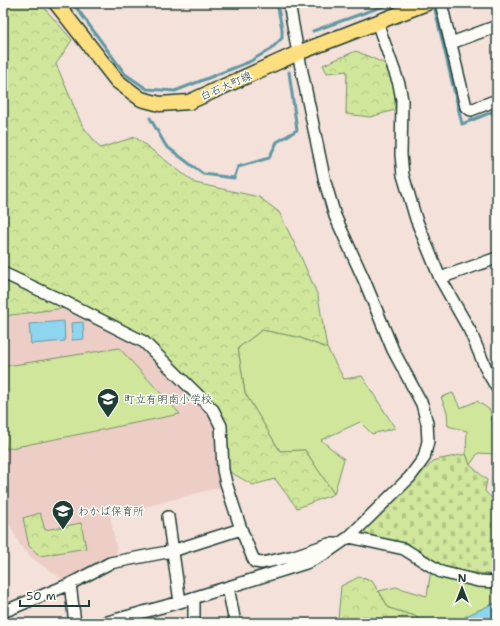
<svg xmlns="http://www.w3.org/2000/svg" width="500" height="626" font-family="'Shantell Sans','Klee One',sans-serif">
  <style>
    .built { fill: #eccec6 }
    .grass { fill: #cfe69b; stroke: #779268 }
    .forest { fill: url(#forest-crowns); stroke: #779268 }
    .cemetery { fill: url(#cemetery-stones); stroke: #779268 }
    .water { fill: #8ed5ef; stroke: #6298a4 }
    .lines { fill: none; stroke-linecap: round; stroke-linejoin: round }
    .stream { stroke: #6298a4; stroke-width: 3 }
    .minor-casing { stroke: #1f3d34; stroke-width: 14 }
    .major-casing { stroke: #1f3d34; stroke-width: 17 }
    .minor { stroke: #fdfcf7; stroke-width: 11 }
    .major { stroke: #fddf80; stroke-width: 14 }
    .labels { text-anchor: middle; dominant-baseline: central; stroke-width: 3; stroke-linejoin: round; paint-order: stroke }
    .street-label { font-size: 11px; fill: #1f3d34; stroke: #fdfcf7 }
    .poi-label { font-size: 11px; fill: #1f3d34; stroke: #fdfcf7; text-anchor: start }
  </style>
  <defs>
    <pattern id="forest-crowns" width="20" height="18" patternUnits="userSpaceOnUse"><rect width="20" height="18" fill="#cfe69b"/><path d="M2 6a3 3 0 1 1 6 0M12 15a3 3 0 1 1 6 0" fill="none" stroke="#b1c686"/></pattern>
    <pattern id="cemetery-stones" width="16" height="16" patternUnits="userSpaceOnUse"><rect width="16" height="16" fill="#cfe69b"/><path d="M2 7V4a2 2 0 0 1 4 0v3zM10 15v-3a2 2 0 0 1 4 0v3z" fill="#b1c686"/></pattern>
  </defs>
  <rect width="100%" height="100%" fill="#f3e1da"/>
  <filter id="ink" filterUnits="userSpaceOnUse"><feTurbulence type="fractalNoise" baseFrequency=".025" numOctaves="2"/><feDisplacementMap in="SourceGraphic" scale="8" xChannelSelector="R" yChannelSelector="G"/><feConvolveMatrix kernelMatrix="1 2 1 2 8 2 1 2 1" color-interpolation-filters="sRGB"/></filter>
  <g filter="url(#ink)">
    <path class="built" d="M 65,307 L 142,347 L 209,412 L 218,426 L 218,470 L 221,487 L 110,516 L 118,556 L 67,582 L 33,559 L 20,545 L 3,511 L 4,316 Z"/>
    <path class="grass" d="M 262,330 L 298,337 L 327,348 L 344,379 L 362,376 L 395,428 L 372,434 L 360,422 L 321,440 L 344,459 L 334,494 L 305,450 L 280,451 L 245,393 L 238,348 Z
      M 119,348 L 180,414 L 6,449 L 3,432 L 3,368 L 7,366 Z
      M 453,393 L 460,408 L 477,401 L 490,410 L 495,436 L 497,436 L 497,454 L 478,453 L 470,465 L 466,454 L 467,431 L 448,426 L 447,412 L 441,397 Z
      M 432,563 L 447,570 L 497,575 L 497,602 L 466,616 L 461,623 L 423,623 L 415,616 L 389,608 L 379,591 L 396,587 L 427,596 Z"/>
    <path class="forest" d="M 3,3 L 40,3 L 72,40 L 56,64 L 82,125 L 100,148 L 135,137 L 195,183 L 259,197 L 279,212 L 301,257 L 318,296 L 327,348 L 298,337 L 262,330 L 238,348 L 245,393 L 280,451 L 305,450 L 334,494 L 297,508 L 275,479 L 253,485 L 228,471 L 218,426 L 209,412 L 142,347 L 65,308 L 4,316 L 3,329 Z
      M 356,51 L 388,65 L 395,87 L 395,110 L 370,117 L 346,114 L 347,71 L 327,73 L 323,65 Z
      M 40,513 L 45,530 L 81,523 L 86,548 L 40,556 L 29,546 L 23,518 Z
      M 359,577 L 372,581 L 389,608 L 415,616 L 423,623 L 334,623 L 338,619 L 341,586 Z"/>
    <path class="cemetery" d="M 466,454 L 470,465 L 487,480 L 485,491 L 497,504 L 497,575 L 447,570 L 359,534 L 435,460 Z"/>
    <path class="water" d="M 64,321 L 65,341 L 31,344 L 29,324 Z
      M 83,322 L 84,339 L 72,340 L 71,323 Z
      M 497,602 L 497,623 L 461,623 L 466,616 Z"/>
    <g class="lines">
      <path class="stream" d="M 73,3 L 125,74 L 147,89 L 175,91 L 249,62 L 271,49 L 282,38 L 282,29 L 277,3
        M 435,10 L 462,124 L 497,110
        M 313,31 L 392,3
        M 150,118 L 166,146 L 203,174 L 234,178 L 238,167 L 269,158 L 277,142 L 297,130 L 289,72"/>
      <g class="minor-casing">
        <path id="minor" d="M 441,3 L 466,107 L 471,110 L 497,100
          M 377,22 L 399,84 L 402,100 L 401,155 L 403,175 L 416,219 L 440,278 L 470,331 L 487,371 L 497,388
          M 451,43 L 497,26
          M 3,273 L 65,302 L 144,342 L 213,410 L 221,426 L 223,470 L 226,483 L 241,529 L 252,556 L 255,562 L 262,563 L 294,556 L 329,544 L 336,544
          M 440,278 L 497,258
          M 168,517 L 180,602
          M 349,537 L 404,549 L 441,572 L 478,581 L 497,582
          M 70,584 L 75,623
          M 228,587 L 235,623
          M 194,598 L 194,623
          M 3,612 L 70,584 L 110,563 L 172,551 L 241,529
          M 104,623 L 180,602 L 306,563 L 326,553 L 349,537 L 410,477 L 424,458 L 428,441 L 427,423 L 422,404 L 393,350 L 365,282 L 335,216 L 325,182 L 298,53 L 289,3"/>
      </g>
      <g class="major-casing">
        <path id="major" d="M 56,3 L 117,81 L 141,99 L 160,104 L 189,102 L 298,53 L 427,3"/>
      </g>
      <use href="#minor" class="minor"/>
      <use href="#major" class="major"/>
    </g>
  </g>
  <defs>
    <g id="school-pin" transform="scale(1.15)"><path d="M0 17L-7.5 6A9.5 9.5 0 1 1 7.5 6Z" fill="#1f3d34" stroke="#fdfcf7"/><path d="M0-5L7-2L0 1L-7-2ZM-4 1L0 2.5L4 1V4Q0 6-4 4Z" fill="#fff"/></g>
  </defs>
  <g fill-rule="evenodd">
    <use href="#school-pin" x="108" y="399"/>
    <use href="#school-pin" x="63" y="511"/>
  </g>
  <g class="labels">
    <g class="street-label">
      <text transform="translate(226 86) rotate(-24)">白石大町線</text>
    </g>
    <g class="poi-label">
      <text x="124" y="399">町立有明南小学校</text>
      <text x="78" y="511">わかば保育所</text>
    </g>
  </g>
  <rect width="500" height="626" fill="none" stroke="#fdfcf7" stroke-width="16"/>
  <rect x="8" y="8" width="484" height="610" fill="none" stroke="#1f3d34" stroke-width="1.5" filter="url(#ink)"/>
  <g transform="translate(462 588)" stroke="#fdfcf7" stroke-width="3" paint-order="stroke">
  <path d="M0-3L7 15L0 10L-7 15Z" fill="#1f3d34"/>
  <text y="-6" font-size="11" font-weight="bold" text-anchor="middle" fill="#1f3d34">N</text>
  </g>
  <path d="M20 600v6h69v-6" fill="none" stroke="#1f3d34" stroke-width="2"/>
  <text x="26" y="600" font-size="12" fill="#1f3d34" stroke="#fdfcf7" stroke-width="3" paint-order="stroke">50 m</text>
</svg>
